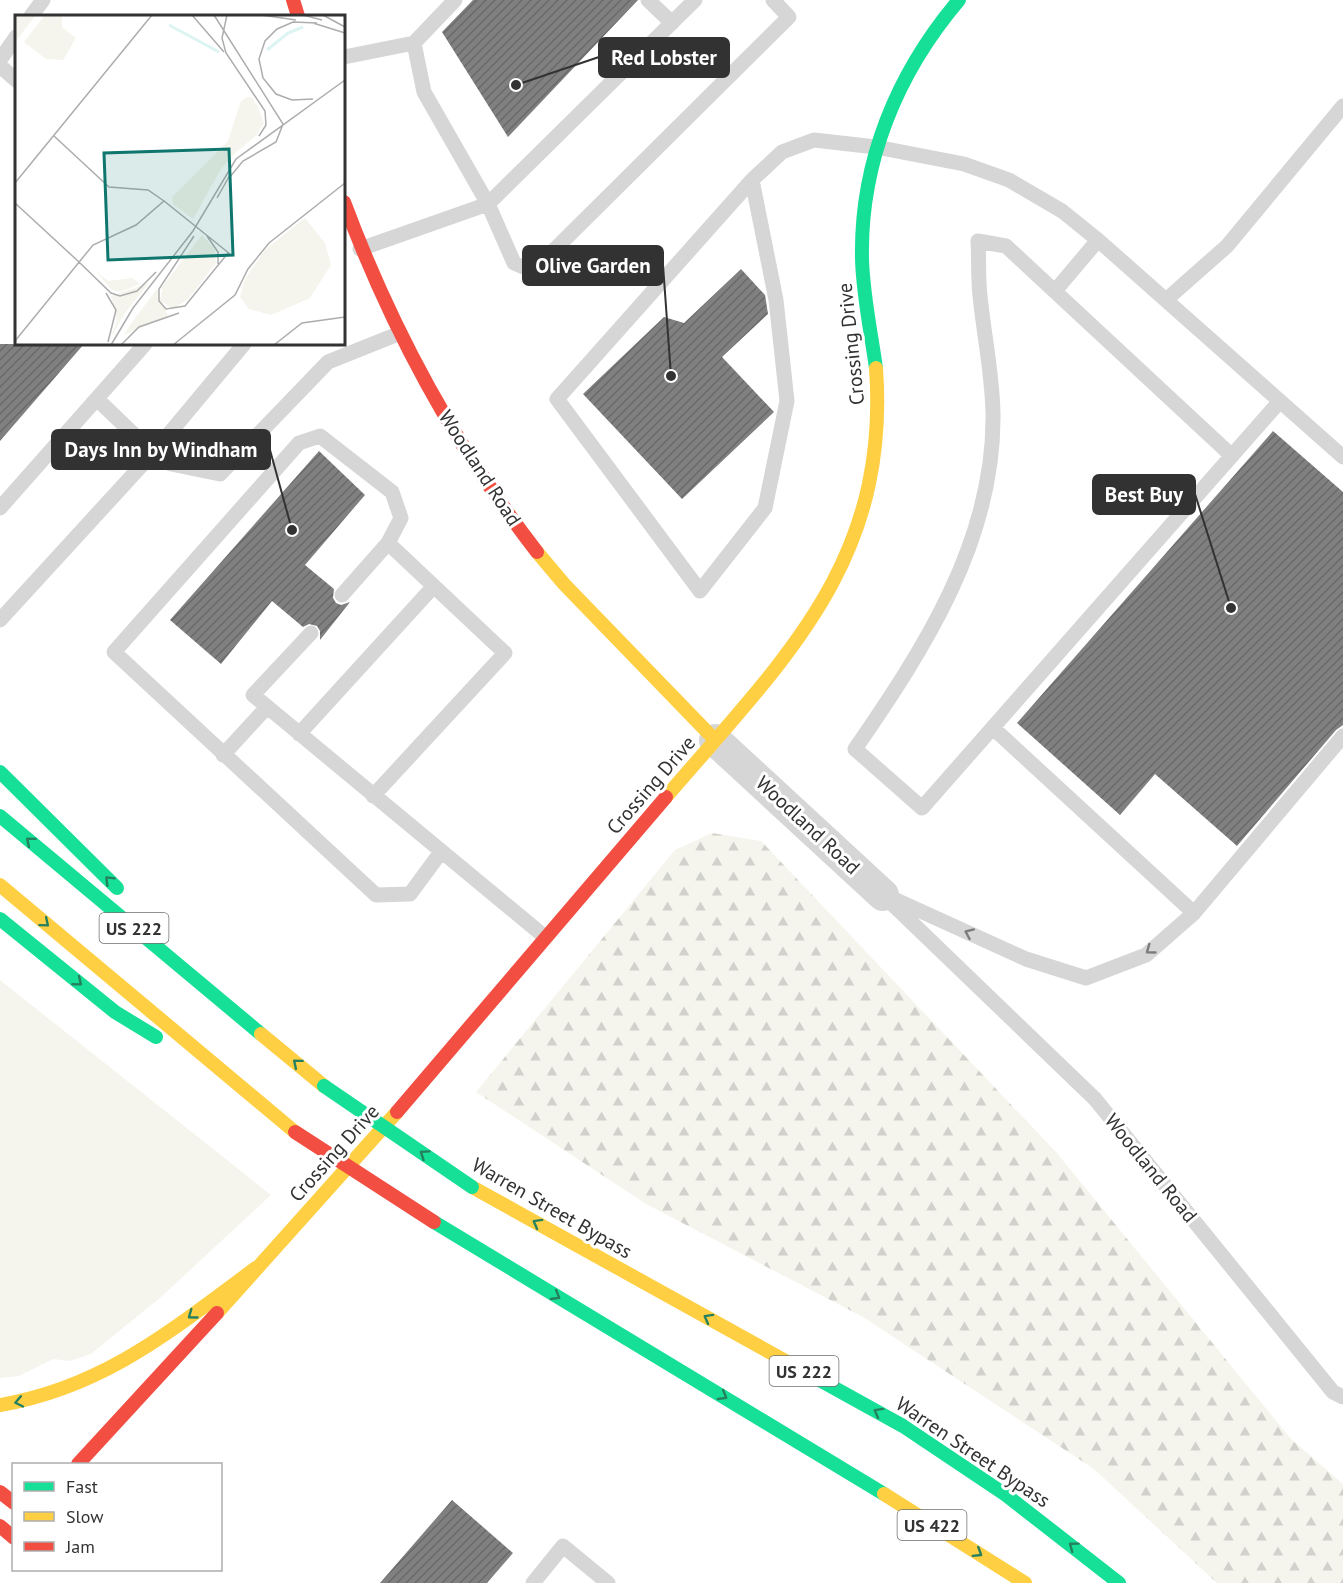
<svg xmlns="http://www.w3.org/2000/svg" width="1343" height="1583" font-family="'PT Sans',sans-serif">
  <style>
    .grass { fill: #f5f5ed }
    .forest { fill: url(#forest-firs) }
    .building { fill: url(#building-hatch) }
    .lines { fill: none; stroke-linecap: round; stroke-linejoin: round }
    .lane { stroke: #d6d6d6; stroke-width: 15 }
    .street { stroke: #d6d6d6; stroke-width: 32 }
    .fast { stroke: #16e098; stroke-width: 14 }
    .slow { stroke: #ffcf43; stroke-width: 14 }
    .jam { stroke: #f24e42; stroke-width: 14 }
    .fast-bridge { stroke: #16e098; stroke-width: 14 }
    .jam-bridge { stroke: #f24e42; stroke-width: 14 }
    .oneway { stroke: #258060 }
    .oneway2 { stroke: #7c7c7c }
    .labels { text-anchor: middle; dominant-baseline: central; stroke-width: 6; stroke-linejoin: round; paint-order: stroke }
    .shield { fill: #fff; stroke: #707070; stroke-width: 1.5 }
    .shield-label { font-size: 18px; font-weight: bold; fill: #323232 }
    .street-label { font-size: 20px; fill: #323232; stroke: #fff }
    .inset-river { fill: none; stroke: #dcf4f2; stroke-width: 3 }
    .inset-road { fill: none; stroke: #adadad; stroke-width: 1.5 }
    .view { fill: #0f766e; fill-opacity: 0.15; stroke: #0f766e; stroke-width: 3 }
    .inset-edge { fill: none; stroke: #323232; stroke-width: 3 }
    .leader { fill: none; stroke: #323232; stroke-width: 2 }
    .callout-dot { fill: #323232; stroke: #fff; stroke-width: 2 }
    .callout { fill: #323232; stroke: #323232; stroke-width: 2 }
    .callout-label { font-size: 21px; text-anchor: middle; font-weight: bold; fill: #fff }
  </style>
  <defs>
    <pattern id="forest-firs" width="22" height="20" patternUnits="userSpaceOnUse" patternTransform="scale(1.5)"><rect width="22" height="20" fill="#f5f5ed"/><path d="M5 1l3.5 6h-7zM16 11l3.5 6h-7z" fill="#d2d2cc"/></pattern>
    <pattern id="building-hatch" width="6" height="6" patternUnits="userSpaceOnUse" patternTransform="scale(1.5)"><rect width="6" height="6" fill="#808080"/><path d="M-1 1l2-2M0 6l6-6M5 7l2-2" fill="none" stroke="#696969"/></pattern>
  </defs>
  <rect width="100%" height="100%" fill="#fff"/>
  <path class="grass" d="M 0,980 L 271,1195 L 161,1297 L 91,1354 L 70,1361 L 53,1359 L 19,1376 L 0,1378 Z"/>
  <path class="forest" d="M 712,833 L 761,841 L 1056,1152 L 1291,1439 L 1343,1484 L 1343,1583 L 1217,1583 L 1094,1469 L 863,1317 L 646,1204 L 476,1092 L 675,850 Z"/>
  <path class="building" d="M 473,0 L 638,0 L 508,137 L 442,32 Z
    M 741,269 L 765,295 L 768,314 L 722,357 L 774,412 L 682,499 L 583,394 L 664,317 L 684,323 Z
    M 0,344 L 84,344 L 0,441 Z
    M 1273,431 L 1343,492 L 1343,725 L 1336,730 L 1237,846 L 1155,774 L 1120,815 L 1017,723 Z
    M 319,451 L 365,495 L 305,565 L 334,589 L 333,598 L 336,603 L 341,605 L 350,602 L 320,640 L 320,631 L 317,626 L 309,624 L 303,627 L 272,601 L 221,664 L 170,620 Z
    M 452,1500 L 513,1553 L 487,1583 L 380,1583 Z"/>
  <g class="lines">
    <path class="lane" d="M 455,0 L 414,43 L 424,92 L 488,204 L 514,263 L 530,270 L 538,266 L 789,17 L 773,0
      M 648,0 L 672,23
      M 31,16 L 43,0
      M 344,57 L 414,43
      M 0,60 L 16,37
      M 0,66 L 16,80
      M 752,180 L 776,300 L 787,401 L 765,508 L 700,591 L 557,399 L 752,180 L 782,152 L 814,140 L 876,147 L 964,164 L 1009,180 L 1062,211 L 1098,240 L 1343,457
      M 360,249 L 488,204 L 695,0
      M 1055,291 L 1098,240
      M 1167,299 L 1227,246 L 1343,106
      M 98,400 L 153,453 L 171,464 L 220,474 L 328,362 L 398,334
      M 1232,456 L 1006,246 L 978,241 C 979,259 978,278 980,296 C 984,336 992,371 993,413 C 995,540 924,649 855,749 L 922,808 L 1280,401
      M 0,508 L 145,344
      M 388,543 L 401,518 L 392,492 L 320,436 L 299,443 L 114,652 L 376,895 L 410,894 L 441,852
      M 342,595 L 388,543 L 505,653 L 373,796
      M 0,620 L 153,453 L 244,344
      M 311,633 L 253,695 L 545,937
      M 993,728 L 1194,913 L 1343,736
      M 299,734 L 434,586
      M 223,755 L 267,707
      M 883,895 L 1095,1099 L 1333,1392 L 1343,1397
      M 894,899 L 1026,959 L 1086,978 L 1146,955 L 1194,913
      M 533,1583 L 563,1546 L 608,1583"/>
    <path class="street" d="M 715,740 L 883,895"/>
    <path class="fast" d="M 876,368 C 871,332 863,296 862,259 C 860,162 897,73 959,0
      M 0,772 L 117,888
      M 0,816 L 261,1034
      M 0,919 L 115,1012 L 156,1037
      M 434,1222 L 884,1494
      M 818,1379 L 903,1426 L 1006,1495 L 1119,1583"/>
    <path class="slow" d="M 537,552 L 564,584 L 715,740
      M 666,797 C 784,659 890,563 876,368
      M 0,885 L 295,1132
      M 261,1034 L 324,1086
      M 472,1187 L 818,1379
      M 217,1313 L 397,1112
      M 0,1405 C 105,1387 173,1329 256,1268
      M 884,1494 L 1025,1583"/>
    <path class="jam" d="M 293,0 L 298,16
      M 344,202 C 391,328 454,445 537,552
      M 397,1112 L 666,797
      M 78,1464 L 217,1313
      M 0,1492 L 14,1503
      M 0,1526 L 14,1538"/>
    <path class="fast-bridge" d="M 324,1086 L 472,1187"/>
    <path class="jam-bridge" d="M 295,1132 L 434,1222"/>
  </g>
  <defs><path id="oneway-chevron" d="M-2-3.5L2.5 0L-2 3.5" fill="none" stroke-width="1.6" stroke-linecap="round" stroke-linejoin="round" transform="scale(1.5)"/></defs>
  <g class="oneway">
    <use href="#oneway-chevron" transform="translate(30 841) rotate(-140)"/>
    <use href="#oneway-chevron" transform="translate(109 880) rotate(-135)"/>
    <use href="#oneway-chevron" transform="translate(45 923) rotate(40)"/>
    <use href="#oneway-chevron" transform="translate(78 982) rotate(39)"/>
    <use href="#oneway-chevron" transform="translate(297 1063) rotate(-140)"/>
    <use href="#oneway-chevron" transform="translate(424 1154) rotate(-146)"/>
    <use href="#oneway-chevron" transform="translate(537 1223) rotate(-151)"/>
    <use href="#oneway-chevron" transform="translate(556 1296) rotate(31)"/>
    <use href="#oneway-chevron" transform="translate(192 1315) rotate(144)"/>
    <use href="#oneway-chevron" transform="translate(708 1318) rotate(-151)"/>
    <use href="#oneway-chevron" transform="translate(723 1396) rotate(31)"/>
    <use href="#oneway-chevron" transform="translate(19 1402) rotate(168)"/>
    <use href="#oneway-chevron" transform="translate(878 1412) rotate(-151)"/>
    <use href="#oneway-chevron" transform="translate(1073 1546) rotate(-143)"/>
    <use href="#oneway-chevron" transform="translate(978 1553) rotate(32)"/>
  </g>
  <g class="oneway2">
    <use href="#oneway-chevron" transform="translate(969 933) rotate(-156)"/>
    <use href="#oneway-chevron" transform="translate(1150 950) rotate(144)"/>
  </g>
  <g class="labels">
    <g class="shield">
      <rect x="99.5" y="913" width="69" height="30" rx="4.5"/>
      <rect x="769.5" y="1356" width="69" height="30" rx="4.5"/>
      <rect x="897.5" y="1510" width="69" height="30" rx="4.5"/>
    </g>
    <g class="shield-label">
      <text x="134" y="928">US 222</text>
      <text x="804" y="1371">US 222</text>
      <text x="932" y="1525">US 422</text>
    </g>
    <g class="street-label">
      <text transform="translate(851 344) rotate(-96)">Crossing Drive</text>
      <text transform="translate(480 468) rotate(57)">Woodland Road</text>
      <text transform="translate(651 785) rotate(-49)">Crossing Drive</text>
      <text transform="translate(808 825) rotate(43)">Woodland Road</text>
      <text transform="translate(334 1153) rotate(-48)">Crossing Drive</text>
      <text transform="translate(1151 1168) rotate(51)">Woodland Road</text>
      <text transform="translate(552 1208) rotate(30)">Warren Street Bypass</text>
      <text transform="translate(973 1452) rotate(34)">Warren Street Bypass</text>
    </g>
  </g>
  <g transform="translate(15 15)">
    <rect width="330" height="330" fill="#fff"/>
    <path d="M 0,0 L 21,0 L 0,27 ZM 30,0 L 47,0 L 47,12 L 61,23 L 48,45 L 31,44 L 9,27 ZM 241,87 L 249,108 L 241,121 L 220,138 L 225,117 ZM 187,220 L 200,234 L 201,248 L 173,284 L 158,294 L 146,286 L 147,272 ZM 134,268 L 110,298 L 96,322 L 102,306 L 96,281 ZM 142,274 L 153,301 L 109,320 L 115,310 Z" fill="#f5f5ed"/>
    <path d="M 232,82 L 239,83 L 240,93 L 225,117 L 220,138 L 206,154 L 178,204 L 158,189 L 157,182 L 213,126 L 226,86 ZM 81,256 L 93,266 L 117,263 L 125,269 L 105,277 L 97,275 Z" fill="#f5f5ed"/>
    <path d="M 290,203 L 310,228 L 316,250 L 295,283 L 256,300 L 234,294 L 225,282 L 230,264 L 250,235 Z" fill="#f5f5ed"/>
    <path class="inset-river" d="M 154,10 L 204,37M 252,35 L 273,18 L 288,12"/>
    <path class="inset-road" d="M 177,0 L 209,37M 199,0 L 268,109 L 261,127 L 228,146 L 214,163M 212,0 L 207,23 L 211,38 L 250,96 L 251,110 L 244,121M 246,0 L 281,5M 288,0 L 307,5M 308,0 L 330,12M 298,8 L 330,18M 298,84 L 277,85 L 261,79 L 248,63 L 244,44 L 250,26 L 262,14 L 278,7 L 302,8M 39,121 L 94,172 L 133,175 L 149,186M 0,168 L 137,0M 202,183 L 215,160M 0,188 L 64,247M 179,221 L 144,274 L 144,286 L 151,294 L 170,291 L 213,238M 192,221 L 203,237 L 203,249M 64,247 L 96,278 L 105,281 L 122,276 L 141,257M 91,278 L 101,295 L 93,327M 0,326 L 78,230 L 121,210 L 149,186 L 215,239M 96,330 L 118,293 L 178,216 L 221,144 L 330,65M 106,330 L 124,312 L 164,298M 158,330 L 220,280 L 233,254 L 254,228 L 330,168M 259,330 L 287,308 L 330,302"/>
    <path class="view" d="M 214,134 L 218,240 L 93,245 L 89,138 Z"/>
    <rect width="330" height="330" class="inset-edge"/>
  </g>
  <path class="leader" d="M516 85L599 57M671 376L663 265M292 530L270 450M1231 608L1195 494"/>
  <g class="callout-dot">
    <circle cx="516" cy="85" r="6"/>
    <circle cx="671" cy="376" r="6"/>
    <circle cx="292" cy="530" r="6"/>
    <circle cx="1231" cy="608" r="6"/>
  </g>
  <g class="callout">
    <rect x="599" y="38" width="130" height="39" rx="6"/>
    <rect x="523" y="246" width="140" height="39" rx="6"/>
    <rect x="52" y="430" width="218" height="39" rx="6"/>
    <rect x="1093" y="475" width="102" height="39" rx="6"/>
  </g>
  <g class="callout-label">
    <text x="664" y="65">Red Lobster</text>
    <text x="593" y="273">Olive Garden</text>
    <text x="161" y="457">Days Inn by Windham</text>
    <text x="1144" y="502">Best Buy</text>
  </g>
  <rect x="12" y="1463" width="210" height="108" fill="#ffffff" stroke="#adadad" stroke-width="1.5"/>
  <rect x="24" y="1482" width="30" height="9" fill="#16e098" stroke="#adadad" stroke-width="1.5"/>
  <text x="66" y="1493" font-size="18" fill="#323232">Fast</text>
  <rect x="24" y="1512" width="30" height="9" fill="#ffcf43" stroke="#adadad" stroke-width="1.5"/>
  <text x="66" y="1523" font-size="18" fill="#323232">Slow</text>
  <rect x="24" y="1542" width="30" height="9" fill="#f24e42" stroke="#adadad" stroke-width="1.5"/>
  <text x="66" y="1553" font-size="18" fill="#323232">Jam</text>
</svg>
